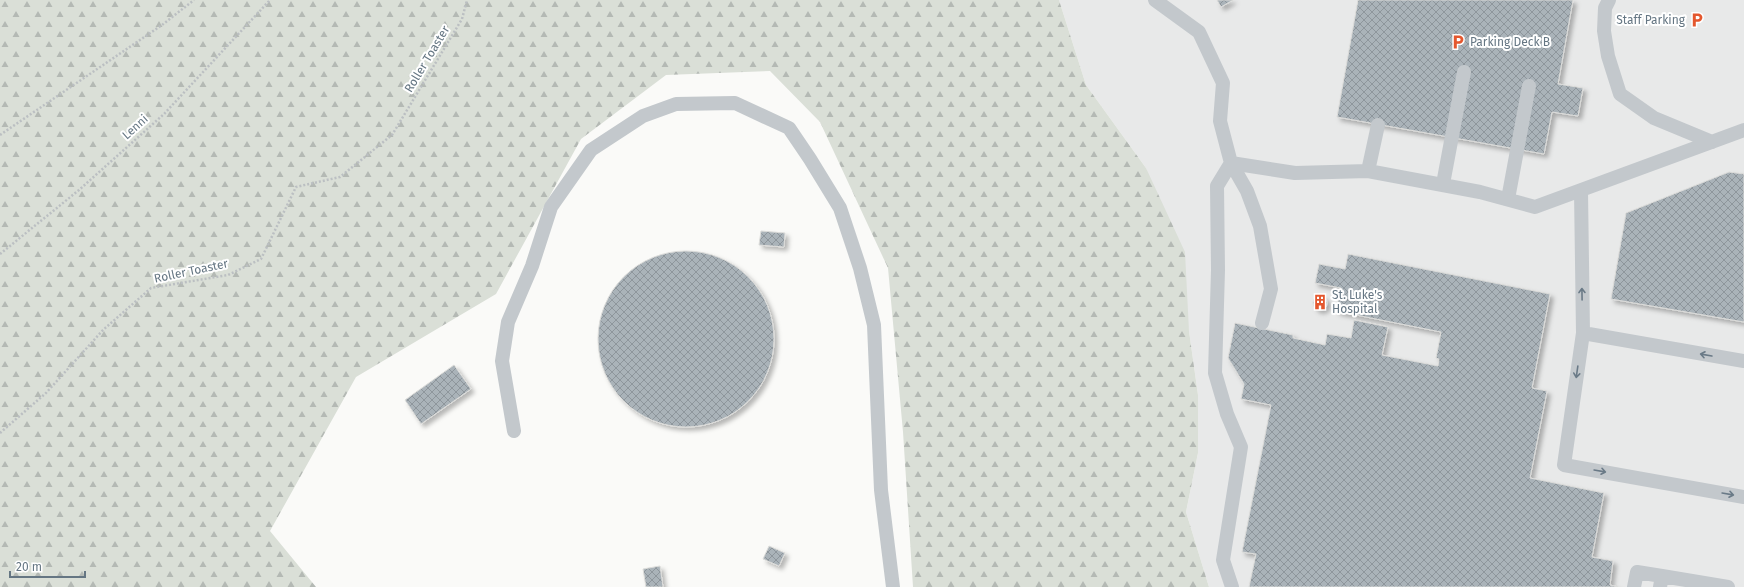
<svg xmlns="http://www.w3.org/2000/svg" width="1744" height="587" font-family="'Fira Sans',sans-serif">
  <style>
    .built { fill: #e8e9e9 }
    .forest { fill: url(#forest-firs) }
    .building { fill: url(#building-cross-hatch); stroke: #dcdcda; filter: url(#shadow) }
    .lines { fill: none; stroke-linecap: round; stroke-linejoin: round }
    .path { stroke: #bbbfc2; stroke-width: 2.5; stroke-dasharray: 2 2; stroke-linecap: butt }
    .lane { stroke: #c3c8cc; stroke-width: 14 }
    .oneway { stroke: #6a7a87 }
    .labels { text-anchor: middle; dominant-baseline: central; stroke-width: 4; stroke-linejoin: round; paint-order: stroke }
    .poi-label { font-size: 12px; fill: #657683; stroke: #fff; text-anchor: start }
    .street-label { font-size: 12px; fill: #657683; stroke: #fff }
  </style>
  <defs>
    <pattern id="forest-firs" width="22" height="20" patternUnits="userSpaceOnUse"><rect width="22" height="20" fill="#dadfd7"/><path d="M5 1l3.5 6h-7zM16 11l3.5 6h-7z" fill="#b4b9b4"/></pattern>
    <pattern id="building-cross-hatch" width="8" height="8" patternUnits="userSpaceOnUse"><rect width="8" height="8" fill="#aab3b9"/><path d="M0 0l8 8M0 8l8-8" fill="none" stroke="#8e969c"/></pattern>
    <filter id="shadow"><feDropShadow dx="3.5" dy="3.5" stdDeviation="2" flood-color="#0004"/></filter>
  </defs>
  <rect width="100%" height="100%" fill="#fafaf8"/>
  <path class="built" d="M 1059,0 L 1744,0 L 1744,587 L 1209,587 L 1186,512 L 1198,453 L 1198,395 L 1189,331 L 1146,168 L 1086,85 Z"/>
  <path class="forest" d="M 0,0 L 1059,0 L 1086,85 L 1146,168 L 1185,252 L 1189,331 L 1198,395 L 1198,453 L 1186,512 L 1209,587 L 913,587 L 903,432 L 888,268 L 820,122 L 770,71 L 666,75 L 581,139 L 496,294 L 356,377 L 270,531 L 316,587 L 0,587 Z"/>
  <path class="building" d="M 1217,0 L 1233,0 L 1221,7 Z
    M 1358,0 L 1573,0 L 1558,84 L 1583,88 L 1578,116 L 1552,112 L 1544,154 L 1337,117 Z
    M 1729,172 L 1744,174 L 1744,322 L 1611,299 L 1626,213 Z
    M 761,231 L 785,233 L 784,247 L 759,245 Z
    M598 339a88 88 0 1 1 176 0a88 88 0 1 1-176 0Z
    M 1348,254 L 1550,294 L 1532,388 L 1547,391 L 1530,478 L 1604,493 L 1592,557 L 1613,561 L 1610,585 L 1618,587 L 1249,587 L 1256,554 L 1242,552 L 1271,405 L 1241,399 L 1244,384 L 1228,358 L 1235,323 L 1293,335 L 1293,338 L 1325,345 L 1327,334 L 1351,338 L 1354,320 L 1388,327 L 1382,355 L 1438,366 L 1439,359 L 1436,358 L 1441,332 L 1336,311 L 1341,288 L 1315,283 L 1319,264 L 1345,269 Z
    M1313 303a7 7 0 1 1 14 0a7 7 0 1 1-14 0Z
    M 454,365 L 471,389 L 421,424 L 405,400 Z
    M 769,546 L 785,553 L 779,566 L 763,559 Z
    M 660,566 L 663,587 L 646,587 L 643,569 Z"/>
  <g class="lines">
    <path class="path" d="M 0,135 L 162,25 L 194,0
      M 0,254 L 79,190 L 164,114 L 270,0
      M 0,433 L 46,393 L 103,330 L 151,288 L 228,275 L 261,259 L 296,187 L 340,177 L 392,135 L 462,19 L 467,0"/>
    <path class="lane" d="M 1155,0 L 1199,32 L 1223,83 L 1220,121 L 1231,163 L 1247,191 L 1260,226 L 1271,289 L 1262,323
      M 1609,0 L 1605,8 L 1604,31 L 1608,56 L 1620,94 L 1654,118 L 1712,142
      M 1231,163 L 1295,173 L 1368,171 L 1480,192 L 1535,207 L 1744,130
      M 1231,163 L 1217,186 L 1218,270 L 1215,373 L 1227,414 L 1241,447 L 1223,560 L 1232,587
      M 1368,171 L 1378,125
      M 1443,184 L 1464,72
      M 1581,191 L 1583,333 L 1564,465 L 1744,497
      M 1508,199 L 1529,86
      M 1583,333 L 1744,361
      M 514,431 L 502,361 L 508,322 L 532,266 L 551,207 L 591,150 L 643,116 L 676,104 L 735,103 L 789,128 L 810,159 L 840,208 L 860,268 L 874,325 L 881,490 L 893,587
      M 1634,587 L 1637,572 L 1662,576
      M 1660,587 L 1662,576 L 1728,587"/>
  </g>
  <defs><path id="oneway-shaft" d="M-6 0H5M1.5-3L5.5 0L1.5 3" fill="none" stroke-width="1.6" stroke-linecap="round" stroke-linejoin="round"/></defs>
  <g class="oneway">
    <use href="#oneway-shaft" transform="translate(1582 294) rotate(-91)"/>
    <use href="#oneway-shaft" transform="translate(1706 355) rotate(-170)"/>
    <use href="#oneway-shaft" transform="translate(1577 372) rotate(98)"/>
    <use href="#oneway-shaft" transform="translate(1600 471) rotate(10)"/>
    <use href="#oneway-shaft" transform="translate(1728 494) rotate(10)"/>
  </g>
  <defs>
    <g id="parking-bare" transform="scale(1.2)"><path d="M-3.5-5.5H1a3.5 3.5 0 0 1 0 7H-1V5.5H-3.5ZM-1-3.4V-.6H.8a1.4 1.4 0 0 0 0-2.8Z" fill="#e4572e" stroke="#fff" stroke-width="2.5" paint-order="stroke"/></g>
    <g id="building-bare" transform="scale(1.2)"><path d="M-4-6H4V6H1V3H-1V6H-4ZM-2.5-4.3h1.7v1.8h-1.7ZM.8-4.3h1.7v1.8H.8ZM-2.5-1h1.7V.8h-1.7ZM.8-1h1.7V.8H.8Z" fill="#e4572e" stroke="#fff" stroke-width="2.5" paint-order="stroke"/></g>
  </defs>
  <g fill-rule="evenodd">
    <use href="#parking-bare" x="1697" y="20"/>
    <use href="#parking-bare" x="1458" y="42"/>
    <use href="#building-bare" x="1320" y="302"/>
  </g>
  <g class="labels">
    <g class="poi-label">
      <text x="1685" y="20" text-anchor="end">Staff Parking</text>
      <text x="1470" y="42">Parking Deck B</text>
      <text x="1332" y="295">St. Luke's<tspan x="1332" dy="14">Hospital</tspan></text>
    </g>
    <g class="street-label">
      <text transform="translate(427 59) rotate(-59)">Roller Toaster</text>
      <text transform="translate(135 127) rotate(-42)">Lenni</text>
      <text transform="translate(191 271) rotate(-12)">Roller Toaster</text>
    </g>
  </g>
  <path d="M10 571v6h75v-6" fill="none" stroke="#657683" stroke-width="2"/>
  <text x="16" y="571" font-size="12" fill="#657683" stroke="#ffffff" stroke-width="3" paint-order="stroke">20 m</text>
</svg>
